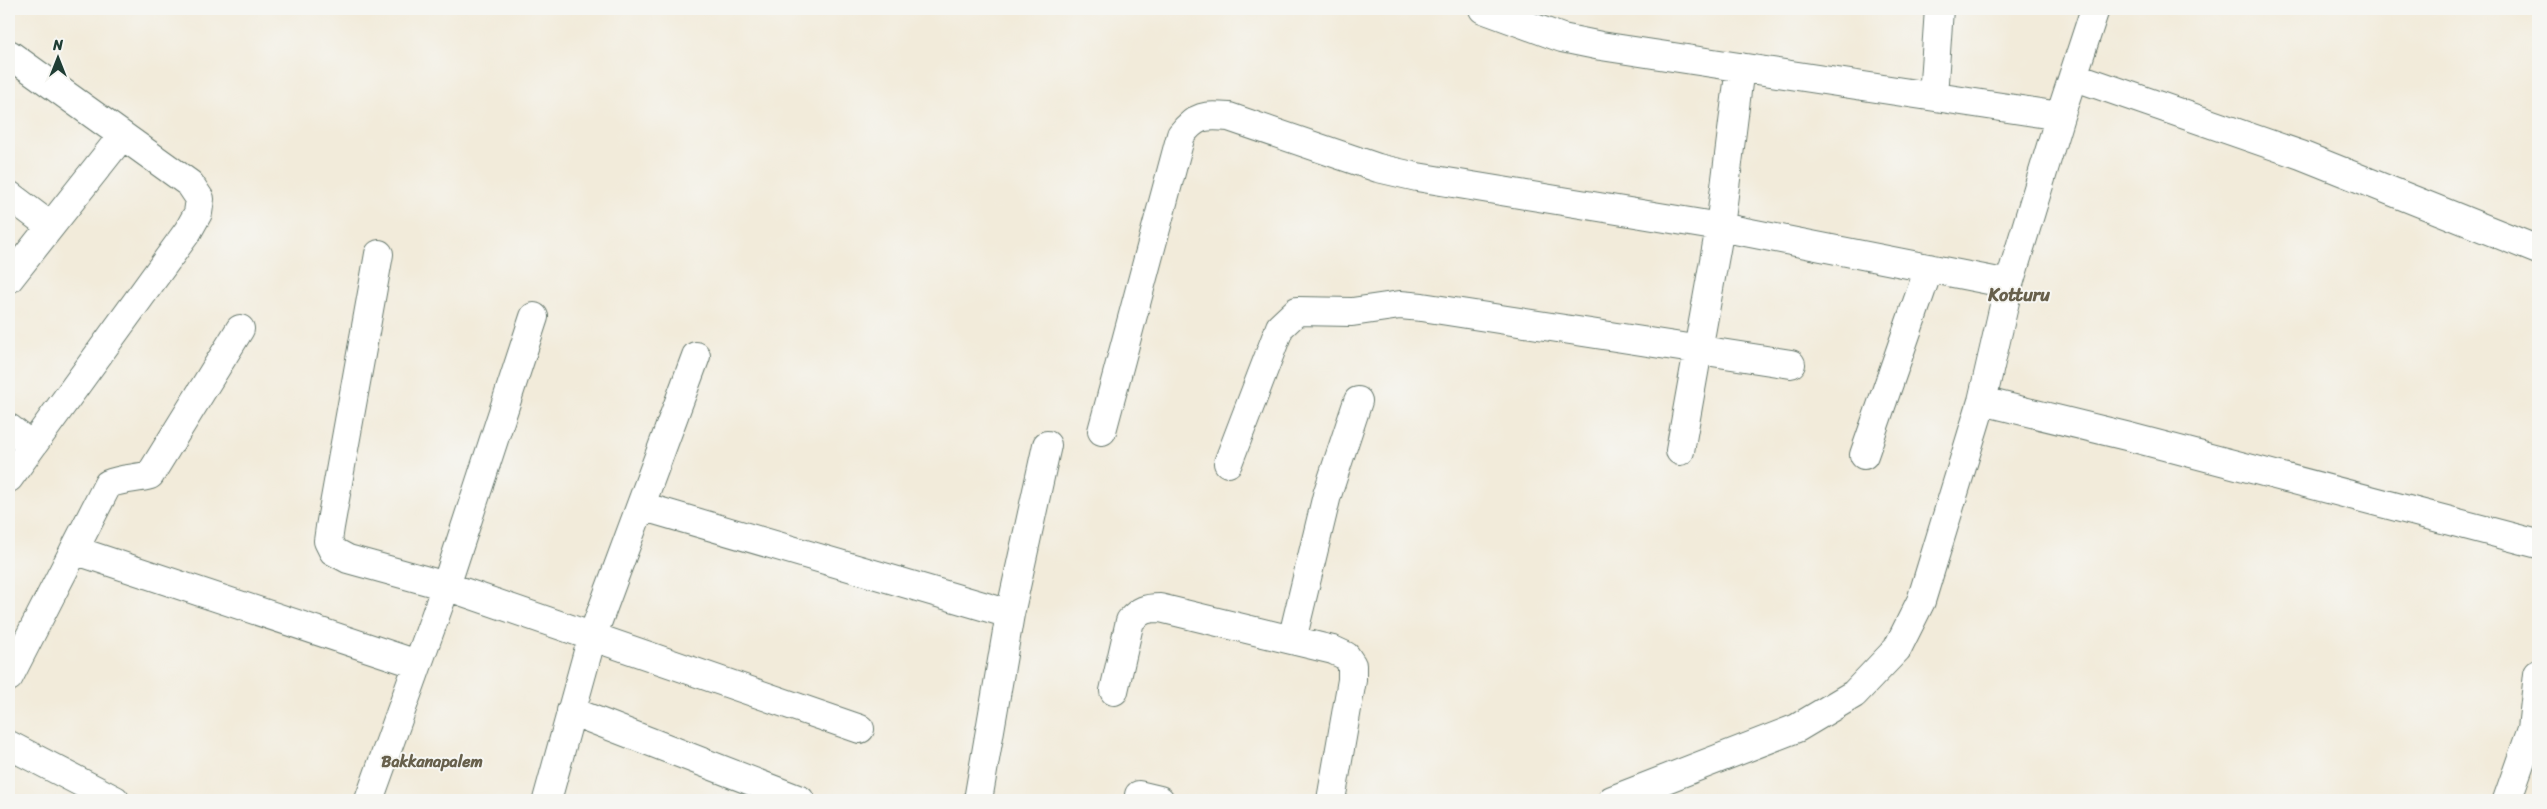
<svg xmlns="http://www.w3.org/2000/svg" width="2547" height="809" font-family="Sriracha,sans-serif">
  <style>
    .lines { fill: none; stroke-linecap: round; stroke-linejoin: round }
    .minor-casing { stroke: #697a6e; stroke-width: 30 }
    .minor { stroke: #fff; stroke-width: 28 }
    .labels { text-anchor: middle; dominant-baseline: central; stroke-width: 4; stroke-linejoin: round; paint-order: stroke }
    .neighbourhood-label { font-size: 16px; font-weight: bold; fill: #67604c; stroke: #f6f6f2 }
    .quarter-label { font-size: 18px; font-weight: bold; fill: #67604c; stroke: #f6f6f2 }
  </style>
  <rect width="100%" height="100%" fill="#f6f6f2"/>
  <filter id="ink" filterUnits="userSpaceOnUse"><feTurbulence type="fractalNoise" baseFrequency=".02" numOctaves="2"/><feDisplacementMap in="SourceGraphic" scale="10" xChannelSelector="R" yChannelSelector="G"/><feConvolveMatrix kernelMatrix="1 2 1 2 8 2 1 2 1" color-interpolation-filters="sRGB"/></filter>
  <filter id="wash" filterUnits="userSpaceOnUse"><feTurbulence type="fractalNoise" baseFrequency=".0096" numOctaves="4" result="noise"/><feDisplacementMap in="SourceGraphic" scale="20" xChannelSelector="R" yChannelSelector="G"/><feGaussianBlur stdDeviation="1.12" result="paint"/><feColorMatrix in="noise" values="0 0 0 0 0 0 0 0 0 0 0 0 0 0 0 0 0 1.4 0 .05"/><feComposite in="paint" operator="in"/></filter>
  <g filter="url(#wash)">
    <rect width="100%" height="100%" fill="#f2ebda"/>
  </g>
  <g filter="url(#ink)">
    <g class="lines">
      <g class="minor-casing">
        <path id="minor" d="M 1483,9 L 1562,38 L 1601,46 L 2060,116
          M 9,54 L 190,184 L 200,199 L 198,213 L 188,231 L 9,478
          M 2073,76 L 2301,155 L 2538,250
          M 1933,96 L 1939,9
          M 9,195 L 50,226
          M 379,254 L 330,527 L 328,541 L 333,551 L 348,559 L 446,586 L 860,729
          M 9,279 L 122,136
          M 1982,401 L 2126,436 L 2538,544
          M 9,428 L 32,446
          M 1102,431 L 1181,135 C 1196,115 1205,115 1229,117 L 1378,168 L 1417,177 L 1720,227 L 2009,284
          M 1680,451 L 1720,227 L 1740,67
          M 1864,455 L 1929,268
          M 1228,463 L 1280,327 L 1297,311 L 1352,312 L 1400,305 L 1422,307 L 1791,364
          M 641,506 L 1010,614
          M 74,550 L 417,664
          M 1292,640 L 1327,495 L 1358,401
          M 9,677 L 108,484 C 122,478 136,479 150,475 L 240,329
          M 1114,691 L 1130,621 C 1140,610 1146,608 1160,608 L 1333,650 L 1346,656 L 1352,665 L 1352,680 L 1331,800
          M 571,711 L 800,800
          M 9,745 L 115,800
          M 1139,795 L 1160,800
          M 369,800 L 446,586 L 534,317
          M 547,800 L 592,637 L 696,356
          M 978,800 L 1010,614 L 1047,445
          M 1612,800 L 1797,728 L 1854,694 L 1897,649 L 1921,601 L 1982,401 L 2009,284 L 2060,116 L 2095,9
          M 2507,800 L 2532,729 L 2538,674"/>
      </g>
      <use href="#minor" class="minor"/>
    </g>
  </g>
  <g class="labels">
    <g class="neighbourhood-label">
      <text x="432" y="761">Bakkanapalem</text>
    </g>
    <g class="quarter-label">
      <text x="2019" y="295">Kotturu</text>
    </g>
  </g>
  <rect width="2547" height="809" fill="none" stroke="#f6f6f2" stroke-width="30"/>
  <g transform="translate(58 58)" stroke="#f6f6f2" stroke-width="4" paint-order="stroke">
  <path d="M0-4L9 19L0 12L-9 19Z" fill="#1f3d34"/>
  <text y="-8" font-size="14" font-weight="bold" text-anchor="middle" fill="#1f3d34">N</text>
  </g>
</svg>
